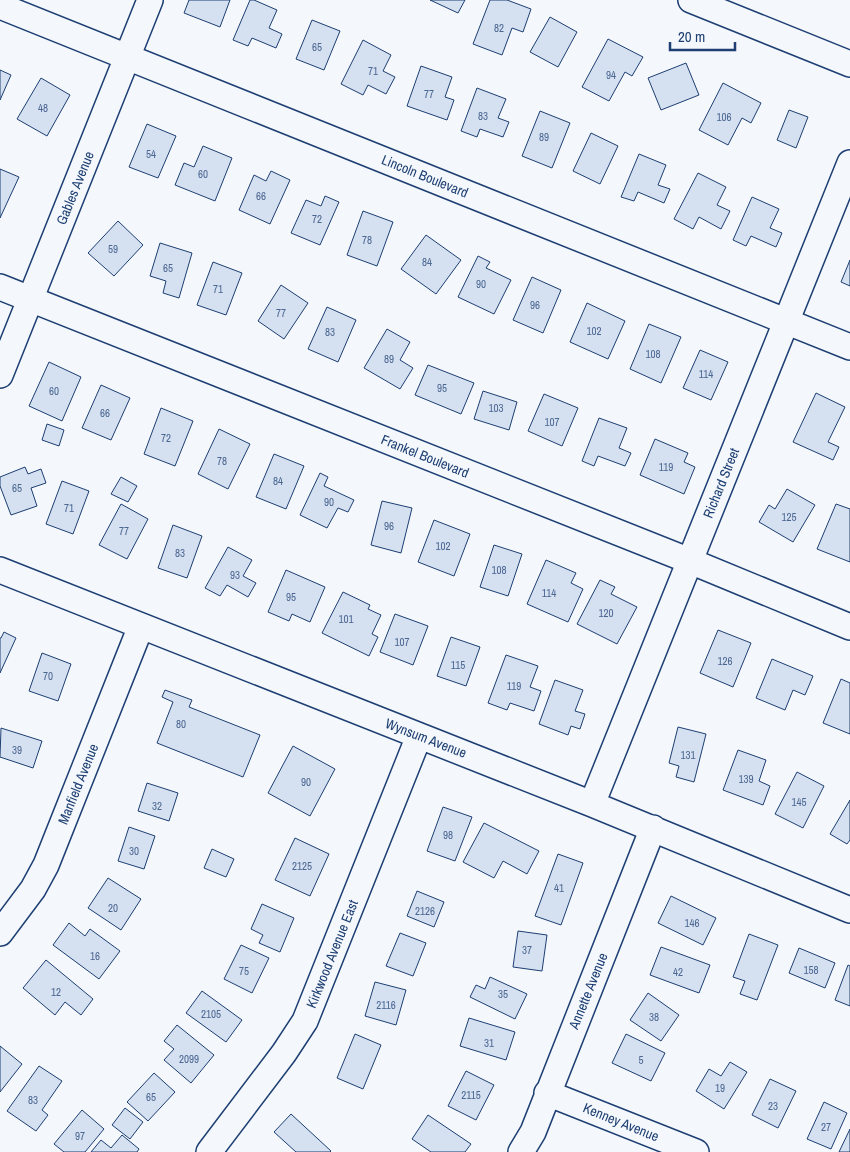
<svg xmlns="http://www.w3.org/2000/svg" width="850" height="1152" font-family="'Archivo Narrow',sans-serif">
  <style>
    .building { fill: #d5e0f0; stroke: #1d3f73 }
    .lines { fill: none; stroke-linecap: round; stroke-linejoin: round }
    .minor-casing { stroke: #1d3f73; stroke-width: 28 }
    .minor { stroke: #f4f7fb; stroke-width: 25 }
    .labels { text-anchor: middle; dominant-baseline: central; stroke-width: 4; stroke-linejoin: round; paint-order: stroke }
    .number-label { font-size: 11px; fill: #4b6792 }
    .street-label { font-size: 14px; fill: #1d3f73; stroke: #f4f7fb }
  </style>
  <rect width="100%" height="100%" fill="#f4f7fb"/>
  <path class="building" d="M 189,0 L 230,0 L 220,27 L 184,13 Z
    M 250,0 L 254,0 L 277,10 L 269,28 L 282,34 L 276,48 L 252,38 L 248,46 L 233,40 Z
    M 430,0 L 465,0 L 458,13 Z
    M 490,0 L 507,0 L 531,9 L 523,32 L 512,28 L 502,55 L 473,44 Z
    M 550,17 L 577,32 L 558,67 L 530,52 Z
    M 312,20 L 340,31 L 324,70 L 296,59 Z
    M 608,39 L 643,57 L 632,76 L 625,72 L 609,101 L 582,87 Z
    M 363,40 L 391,55 L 383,71 L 395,77 L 386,94 L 368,85 L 363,95 L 341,84 Z
    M 686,63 L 699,95 L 661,110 L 648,78 Z
    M 421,66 L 452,77 L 445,97 L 454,100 L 447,120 L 407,106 Z
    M 0,70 L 11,75 L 0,100 Z
    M 41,78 L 70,95 L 47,136 L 17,119 Z
    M 723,83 L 761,103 L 751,123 L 742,118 L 728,145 L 699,130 Z
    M 477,88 L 506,99 L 498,118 L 509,122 L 503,137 L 480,129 L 477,137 L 461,131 Z
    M 789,110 L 808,117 L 796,148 L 777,140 Z
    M 540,111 L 570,123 L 552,168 L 522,156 Z
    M 147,124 L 176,136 L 158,178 L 129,167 Z
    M 591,133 L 618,146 L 600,184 L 573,171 Z
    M 203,146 L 232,158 L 215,201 L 175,185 L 184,163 L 194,167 Z
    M 639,154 L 666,165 L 658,185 L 670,189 L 664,203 L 638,192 L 634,201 L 621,197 Z
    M 0,169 L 19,177 L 0,218 Z
    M 271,171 L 290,180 L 270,224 L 239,210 L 254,175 L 266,181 Z
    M 698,173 L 726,187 L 717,205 L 730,211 L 721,229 L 699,217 L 693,229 L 674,219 Z
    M 325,196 L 339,202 L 320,245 L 291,233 L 306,200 L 321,206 Z
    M 752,197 L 779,209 L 770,228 L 782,233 L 776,247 L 751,236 L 746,246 L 733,240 Z
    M 363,211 L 393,222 L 377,266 L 347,255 Z
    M 118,221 L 143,245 L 114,276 L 88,253 Z
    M 426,235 L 461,260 L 436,294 L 401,269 Z
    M 160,243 L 192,253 L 179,298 L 163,293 L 166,281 L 150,276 Z
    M 478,256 L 490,262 L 486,268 L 511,280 L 494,314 L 458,297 Z
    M 850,260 L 850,286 L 841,282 Z
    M 213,262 L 242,273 L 226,315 L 197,305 Z
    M 532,277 L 561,290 L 543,333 L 513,320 Z
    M 281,285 L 308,303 L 284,339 L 258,321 Z
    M 587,303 L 625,321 L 608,359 L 570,342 Z
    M 327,307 L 356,320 L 338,362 L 308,349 Z
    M 649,324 L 681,337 L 661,383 L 630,369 Z
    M 387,329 L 410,342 L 400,360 L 413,368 L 400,389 L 364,368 Z
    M 700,350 L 728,362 L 711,400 L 683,388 Z
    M 49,362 L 81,377 L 62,421 L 29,406 Z
    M 428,365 L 474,383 L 461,414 L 415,395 Z
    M 101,385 L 130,398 L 111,440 L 82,428 Z
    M 483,391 L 517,402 L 509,430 L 474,419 Z
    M 816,393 L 845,407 L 828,442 L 839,447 L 833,460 L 793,442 Z
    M 544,394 L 578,408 L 562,446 L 528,431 Z
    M 161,408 L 193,421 L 175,466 L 144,454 Z
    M 599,418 L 627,428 L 619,448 L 631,453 L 625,466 L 598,456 L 594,466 L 582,461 Z
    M 47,424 L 64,430 L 59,446 L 42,440 Z
    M 219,429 L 250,444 L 228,489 L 198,474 Z
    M 655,439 L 688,453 L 684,462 L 695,467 L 684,494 L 640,475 Z
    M 274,454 L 304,466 L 286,509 L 256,497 Z
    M 25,467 L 28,474 L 41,469 L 46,483 L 31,488 L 37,506 L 11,515 L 0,486 L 0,477 Z
    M 320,473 L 328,477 L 324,486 L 354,500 L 348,512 L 338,508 L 327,528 L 300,515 Z
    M 121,477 L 137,486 L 128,502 L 111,494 Z
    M 62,481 L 89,491 L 73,534 L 46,524 Z
    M 787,489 L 815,505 L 793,542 L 759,522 L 769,505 L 775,509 Z
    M 382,501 L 412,508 L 401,553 L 371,545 Z
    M 121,504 L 148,519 L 127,559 L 99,545 Z
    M 836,504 L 850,509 L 850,562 L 817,549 Z
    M 434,520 L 470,534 L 454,576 L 418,562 Z
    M 173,525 L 202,536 L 187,578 L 158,568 Z
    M 494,545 L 522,554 L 508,596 L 480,587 Z
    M 228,547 L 252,560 L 243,576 L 256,583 L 248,597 L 227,585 L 220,596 L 205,588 Z
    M 546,560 L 576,573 L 571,583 L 583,589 L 568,622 L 527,604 Z
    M 286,570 L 325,587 L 310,622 L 292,614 L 289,621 L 268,612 Z
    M 600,580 L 615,587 L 611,594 L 637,607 L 617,644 L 577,624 Z
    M 343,592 L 370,605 L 368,609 L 381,615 L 372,634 L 378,637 L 369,656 L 322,633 Z
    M 395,614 L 428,626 L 413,665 L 380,652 Z
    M 718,630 L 751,643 L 733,687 L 700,673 Z
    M 4,632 L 16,638 L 0,673 L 0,638 L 1,638 Z
    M 451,637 L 480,647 L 466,686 L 437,676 Z
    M 42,653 L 71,664 L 58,701 L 29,691 Z
    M 506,655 L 538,666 L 530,687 L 541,691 L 534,711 L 510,703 L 507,710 L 488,703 Z
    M 772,659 L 813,676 L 805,695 L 793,690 L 785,710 L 756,698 Z
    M 841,679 L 850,683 L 850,734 L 823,723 Z
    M 555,680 L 583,690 L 575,711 L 585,714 L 580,729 L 571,726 L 568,735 L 539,724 Z
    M 165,690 L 192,700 L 189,707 L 260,735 L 243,777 L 157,743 L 173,702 L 162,697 Z
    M 678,727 L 706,734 L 694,782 L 676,777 L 679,766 L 669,763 Z
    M 1,728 L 42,741 L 33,768 L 0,757 Z
    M 293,746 L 335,769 L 310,816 L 268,793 Z
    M 738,750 L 766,760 L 759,781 L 770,786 L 763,805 L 723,790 Z
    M 797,772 L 824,786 L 803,828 L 775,814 Z
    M 147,783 L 178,793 L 169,821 L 138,811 Z
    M 850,800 L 850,840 L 847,844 L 830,834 Z
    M 443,807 L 472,817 L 455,861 L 427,851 Z
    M 484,823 L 539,851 L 527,874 L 503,861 L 494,878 L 463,862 Z
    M 129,827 L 155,836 L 144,869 L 118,861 Z
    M 295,838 L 329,854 L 310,896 L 275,880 Z
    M 212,849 L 234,859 L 226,877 L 204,868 Z
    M 558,854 L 583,863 L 561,925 L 535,916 Z
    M 108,878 L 141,899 L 121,930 L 88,908 Z
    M 417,891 L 444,902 L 434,927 L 407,916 Z
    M 671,896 L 716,918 L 703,945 L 658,923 Z
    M 262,904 L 294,918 L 280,952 L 259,943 L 263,935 L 251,929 Z
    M 69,923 L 85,936 L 90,929 L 120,951 L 99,979 L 53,945 Z
    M 518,931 L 547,935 L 542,971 L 513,967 Z
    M 400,933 L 426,943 L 413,976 L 386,966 Z
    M 749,934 L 778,945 L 757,1000 L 740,994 L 745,981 L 733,977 Z
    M 241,945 L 269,958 L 252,993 L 224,979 Z
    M 661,947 L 710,965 L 699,993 L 650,975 Z
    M 799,948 L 835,963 L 825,988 L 789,973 Z
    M 46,960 L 93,999 L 81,1015 L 65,1002 L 55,1015 L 23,988 Z
    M 848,965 L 850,966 L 850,1006 L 835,1000 Z
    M 490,977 L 527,994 L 515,1019 L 470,997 L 476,985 L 485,989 Z
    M 375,982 L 406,990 L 396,1025 L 365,1016 Z
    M 202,991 L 242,1020 L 226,1042 L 186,1013 Z
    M 648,993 L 679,1015 L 661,1041 L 630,1020 Z
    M 469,1018 L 515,1032 L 506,1060 L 460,1046 Z
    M 177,1025 L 214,1055 L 191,1083 L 164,1060 L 174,1049 L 164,1041 Z
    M 355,1034 L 381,1045 L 363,1089 L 337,1078 Z
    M 626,1034 L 665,1053 L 651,1081 L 612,1063 Z
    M 0,1046 L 22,1064 L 0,1092 Z
    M 730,1062 L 747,1072 L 724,1109 L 696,1091 L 709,1069 L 721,1076 Z
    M 39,1066 L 62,1081 L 42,1110 L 48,1115 L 36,1131 L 7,1111 Z
    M 466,1071 L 494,1085 L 476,1120 L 448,1106 Z
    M 154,1073 L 175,1092 L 148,1121 L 127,1102 Z
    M 770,1079 L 796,1091 L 778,1128 L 752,1115 Z
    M 824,1102 L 847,1113 L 831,1149 L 807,1139 Z
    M 125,1108 L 143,1122 L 130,1139 L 112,1125 Z
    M 82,1110 L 104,1129 L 85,1152 L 64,1152 L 54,1144 Z
    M 291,1114 L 331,1151 L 330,1152 L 296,1152 L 274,1132 Z
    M 428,1115 L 471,1144 L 465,1152 L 431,1152 L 412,1139 Z
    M 850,1129 L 850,1152 L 839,1152 Z
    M 122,1135 L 139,1149 L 137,1152 L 91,1152 L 101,1140 L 111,1148 Z"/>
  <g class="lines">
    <g class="minor-casing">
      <path id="minor" d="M 691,0 L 850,64
        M 0,6 L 850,347
        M 0,287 L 690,561 L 850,627
        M 0,375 L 150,0
        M 0,570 L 592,804 L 850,910
        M 592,804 L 850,163
        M 0,933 L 33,889 L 46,865 L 141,626
        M 547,1093 L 696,1152
        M 209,1152 L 284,1053 L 305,1021 L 419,736
        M 521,1152 L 533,1132 L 653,828"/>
    </g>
    <use href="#minor" class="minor"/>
  </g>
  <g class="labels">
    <g class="number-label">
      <text x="499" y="28">82</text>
      <text x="317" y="47">65</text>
      <text x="373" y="71">71</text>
      <text x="611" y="75">94</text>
      <text x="429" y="94">77</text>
      <text x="43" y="108">48</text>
      <text x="483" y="116">83</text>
      <text x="724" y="117">106</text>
      <text x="544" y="137">89</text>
      <text x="151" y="154">54</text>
      <text x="203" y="174">60</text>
      <text x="261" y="196">66</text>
      <text x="317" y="219">72</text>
      <text x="367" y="240">78</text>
      <text x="113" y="249">59</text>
      <text x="427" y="262">84</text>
      <text x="168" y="268">65</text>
      <text x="481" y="284">90</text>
      <text x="218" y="289">71</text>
      <text x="535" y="305">96</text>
      <text x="281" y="313">77</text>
      <text x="594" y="331">102</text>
      <text x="330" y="332">83</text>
      <text x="653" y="354">108</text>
      <text x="389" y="359">89</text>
      <text x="706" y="374">114</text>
      <text x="442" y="388">95</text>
      <text x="54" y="391">60</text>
      <text x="496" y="408">103</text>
      <text x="105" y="413">66</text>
      <text x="552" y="422">107</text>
      <text x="166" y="438">72</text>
      <text x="222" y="461">78</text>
      <text x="666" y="467">119</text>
      <text x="278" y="481">84</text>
      <text x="17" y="488">65</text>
      <text x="329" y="502">90</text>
      <text x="69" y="508">71</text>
      <text x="789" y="517">125</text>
      <text x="389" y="526">96</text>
      <text x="124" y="531">77</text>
      <text x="443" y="546">102</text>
      <text x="180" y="553">83</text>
      <text x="499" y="570">108</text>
      <text x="235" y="575">93</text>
      <text x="549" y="593">114</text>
      <text x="291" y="597">95</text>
      <text x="606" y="613">120</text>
      <text x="346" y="619">101</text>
      <text x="402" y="642">107</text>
      <text x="725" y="661">126</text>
      <text x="458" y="665">115</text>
      <text x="48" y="676">70</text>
      <text x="514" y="686">119</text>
      <text x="181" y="724">80</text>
      <text x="17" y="750">39</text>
      <text x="688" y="755">131</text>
      <text x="746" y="779">139</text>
      <text x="306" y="782">90</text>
      <text x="799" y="802">145</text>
      <text x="157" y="806">32</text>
      <text x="448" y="835">98</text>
      <text x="134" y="851">30</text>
      <text x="302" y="866">2125</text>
      <text x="559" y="888">41</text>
      <text x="113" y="908">20</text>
      <text x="425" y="911">2126</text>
      <text x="692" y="923">146</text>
      <text x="527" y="950">37</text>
      <text x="95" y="956">16</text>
      <text x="811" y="970">158</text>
      <text x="244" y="971">75</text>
      <text x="678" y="972">42</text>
      <text x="56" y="992">12</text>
      <text x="503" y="994">35</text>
      <text x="386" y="1005">2116</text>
      <text x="211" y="1014">2105</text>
      <text x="654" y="1017">38</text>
      <text x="489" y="1043">31</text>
      <text x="189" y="1059">2099</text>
      <text x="641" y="1060">5</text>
      <text x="720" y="1088">19</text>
      <text x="471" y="1095">2115</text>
      <text x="151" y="1097">65</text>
      <text x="33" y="1100">83</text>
      <text x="773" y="1106">23</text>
      <text x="826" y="1127">27</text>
      <text x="80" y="1136">97</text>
    </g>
    <g class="street-label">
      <text transform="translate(425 176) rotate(22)">Lincoln Boulevard</text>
      <text transform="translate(75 188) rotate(-68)">Gables Avenue</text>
      <text transform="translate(425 456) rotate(22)">Frankel Boulevard</text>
      <text transform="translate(721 483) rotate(-68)">Richard Street</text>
      <text transform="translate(426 738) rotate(21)">Wynsum Avenue</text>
      <text transform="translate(78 784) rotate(-68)">Manfield Avenue</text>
      <text transform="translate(332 954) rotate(-68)">Kirkwood Avenue East</text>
      <text transform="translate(588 991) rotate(-68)">Annette Avenue</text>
      <text transform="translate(621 1122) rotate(22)">Kenney Avenue</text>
    </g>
  </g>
  <path d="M670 42v8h65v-8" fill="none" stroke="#1d3f73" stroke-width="2.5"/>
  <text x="678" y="42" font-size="15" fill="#1d3f73" stroke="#f4f7fb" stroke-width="4" paint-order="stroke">20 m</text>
</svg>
